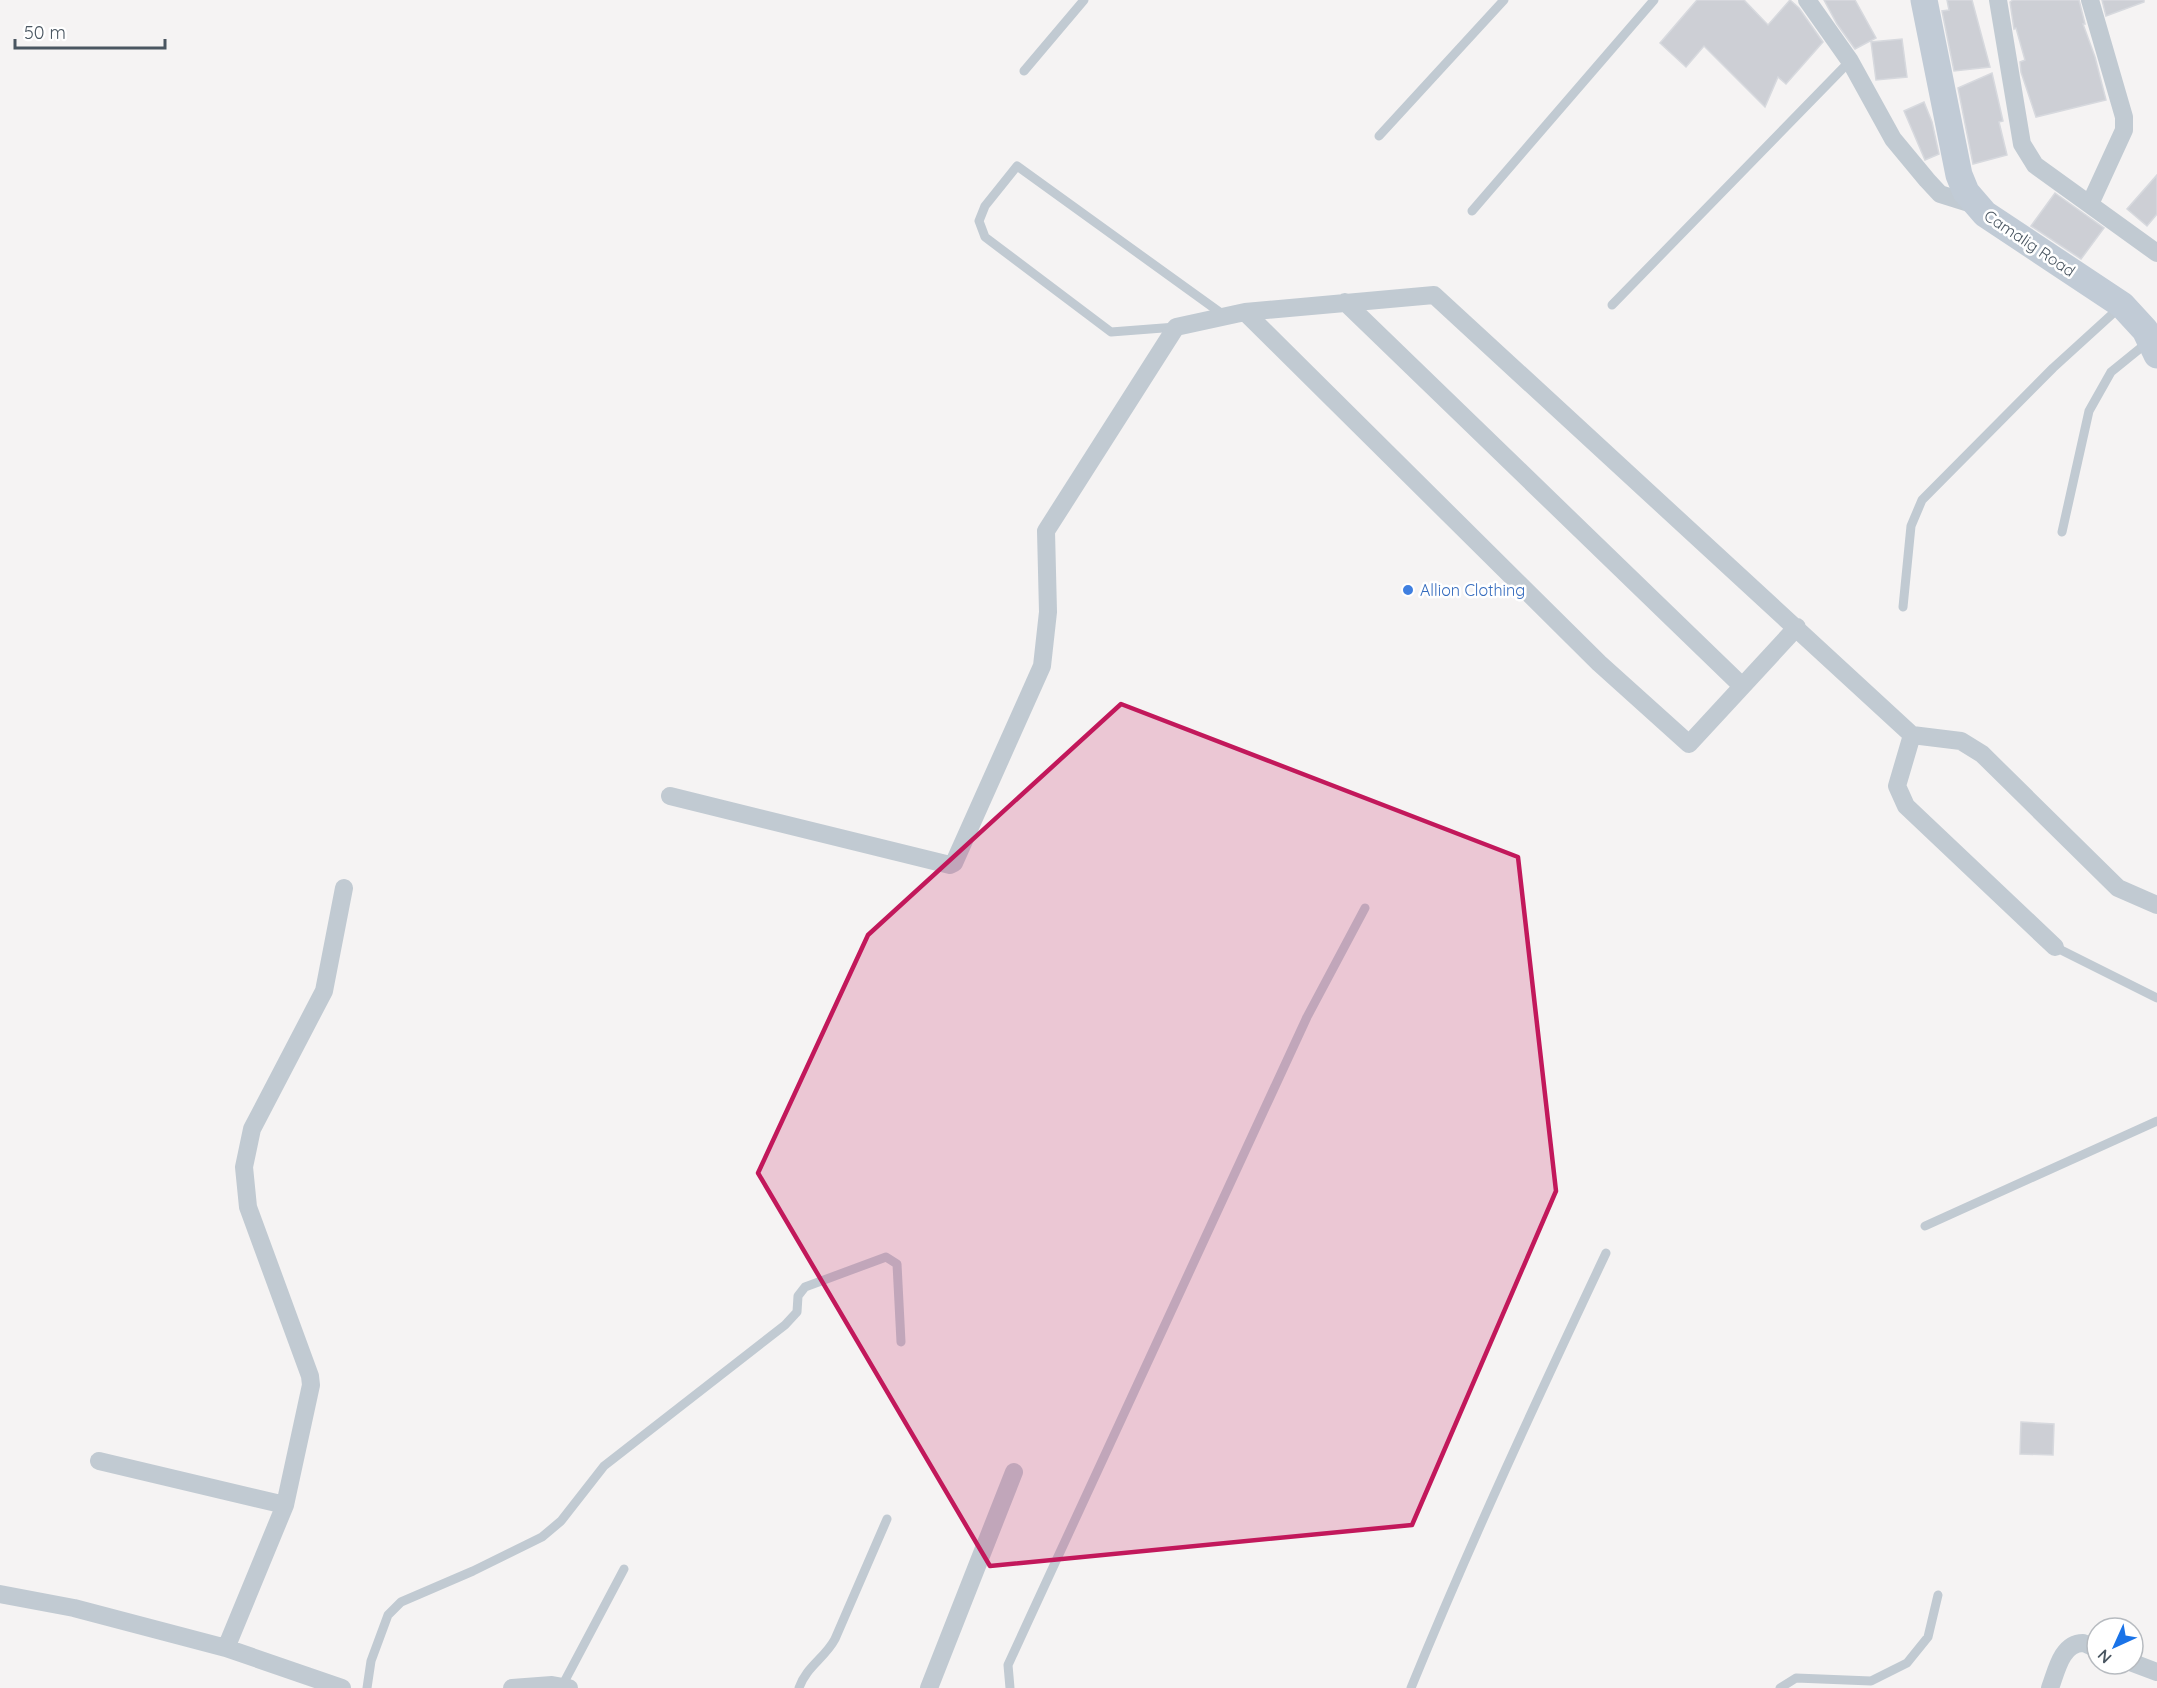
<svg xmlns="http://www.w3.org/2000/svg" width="2157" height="1688" font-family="Quicksand,sans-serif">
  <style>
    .building { fill: #cdcfd5; stroke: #d7d9de; stroke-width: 1.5 }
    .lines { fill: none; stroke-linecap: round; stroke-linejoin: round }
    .lane { stroke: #c1cad2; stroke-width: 9 }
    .street { stroke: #c1cad2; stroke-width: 18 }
    .secondary { stroke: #c1cbd6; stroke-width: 27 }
    .marked { fill: #c2185b; fill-opacity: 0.2; stroke: #c2185b; stroke-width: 4.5; stroke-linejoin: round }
    .shop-dot { fill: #3f7fe0; stroke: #fff; stroke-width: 2 }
    .labels { text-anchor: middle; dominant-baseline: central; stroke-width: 5; stroke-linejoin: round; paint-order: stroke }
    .street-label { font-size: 16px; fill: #4a5661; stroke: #fff }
    .shop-label { font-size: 16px; fill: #366cbe; stroke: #fff; text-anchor: start }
  </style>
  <rect width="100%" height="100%" fill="#f5f3f3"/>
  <path class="building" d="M 1697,0 L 1744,0 L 1768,25 L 1790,0 L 1799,8 L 1823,42 L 1786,84 L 1778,77 L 1765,107 L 1704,46 L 1686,67 L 1660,43 Z
    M 1824,0 L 1855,0 L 1876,38 L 1855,49 L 1837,24 Z
    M 1947,0 L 1972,0 L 1990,67 L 1954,71 L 1942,11 L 1949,10 Z
    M 2013,0 L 2079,0 L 2085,24 L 2083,24 L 2095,57 L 2106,100 L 2036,117 L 2021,72 L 2020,62 L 2025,60 L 2016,28 L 2014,29 L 2010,2 Z
    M 2102,0 L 2144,0 L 2144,2 L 2106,16 Z
    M 1902,39 L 1907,77 L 1876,80 L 1871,42 Z
    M 1992,73 L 2003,121 L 1999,122 L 2007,155 L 1973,164 L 1958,88 Z
    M 1924,102 L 1932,122 L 1939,154 L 1925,160 L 1904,111 Z
    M 2157,175 L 2157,214 L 2147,226 L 2127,209 Z
    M 2055,193 L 2104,228 L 2081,259 L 2031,226 Z
    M 2021,1422 L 2054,1424 L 2053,1455 L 2020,1454 Z"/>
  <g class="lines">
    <path class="lane" d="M 1024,71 L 1084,0
      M 1379,136 L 1504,0
      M 1472,211 L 1654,0
      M 1612,305 L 1850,61
      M 1176,327 L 1111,332 L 985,237 L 979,221 L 985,206 L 1017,166 L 1225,316
      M 2062,532 L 2089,411 L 2111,372 L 2148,342
      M 1903,607 L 1911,526 L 1922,500 L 2053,368 L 2120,307
      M 2055,947 L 2157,998
      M 1925,1226 L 2157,1121
      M 562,1686 L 624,1569
      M 367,1688 L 371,1661 L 388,1615 L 401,1602 L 473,1571 L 542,1537 L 561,1521 L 604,1466 L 785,1325 L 797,1312 L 798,1296 L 805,1287 L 886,1257 L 897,1264 L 901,1342
      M 799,1688 C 806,1667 825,1658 835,1639 L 887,1519
      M 1010,1688 L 1008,1665 L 1031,1615 L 1307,1017 L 1365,908
      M 1411,1688 C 1471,1541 1538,1397 1606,1253
      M 1780,1688 L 1796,1678 L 1871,1681 L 1907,1663 L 1928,1637 L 1938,1595"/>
    <path class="street" d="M 1807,0 L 1850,61 L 1893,139 L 1927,180 L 1940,194 L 1975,205
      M 1998,0 L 2022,144 L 2035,165 L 2157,253
      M 2090,204 L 2124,130 L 2124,117 L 2090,0
      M 1345,302 L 1742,686
      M 1245,312 L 1599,663 L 1689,744 L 1797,627
      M 1912,735 L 1897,786 L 1906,806 L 2055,947
      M 670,796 L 950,865 L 954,863 L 1042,666 L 1048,612 L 1046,531 L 1176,327 L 1245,312 L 1434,295 L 1912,735 L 1961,741 L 1982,754 L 2118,888 L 2157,905
      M 99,1461 L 285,1505
      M 0,1594 L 74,1608 L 226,1648 L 342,1688
      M 226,1648 L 285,1505 L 311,1385 L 310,1376 L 248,1207 L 244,1167 L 252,1129 L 324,991 L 344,888
      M 2133,1663 L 2157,1672
      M 512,1688 L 552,1685 L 569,1688
      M 929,1688 L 1014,1472
      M 2050,1688 C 2056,1673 2061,1643 2083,1643 C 2087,1644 2093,1647 2097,1649"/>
    <path class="secondary" d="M 1924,0 L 1959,175 L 1966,192 L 1985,214 L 2122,305 L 2145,330 L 2157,355"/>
  </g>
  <path class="marked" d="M 1121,704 L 1518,857 L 1556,1191 L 1412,1525 L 990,1566 L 758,1173 L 868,935 Z"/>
  <circle class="shop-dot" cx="1408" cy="590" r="6"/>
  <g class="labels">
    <g class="street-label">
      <text transform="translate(2030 243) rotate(34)">Camalig Road</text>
    </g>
    <g class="shop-label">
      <text x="1420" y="590">Allion Clothing</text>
    </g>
  </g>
  <g transform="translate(2115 1646) rotate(225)"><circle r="28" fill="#ffffff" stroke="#b7bbc0" stroke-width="1.5"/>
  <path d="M0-4.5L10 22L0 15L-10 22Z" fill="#1a73e8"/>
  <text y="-9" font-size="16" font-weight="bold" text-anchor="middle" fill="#4a5661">N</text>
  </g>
  <path d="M15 39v9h150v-9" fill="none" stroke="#4a5661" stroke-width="3"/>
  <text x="24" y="39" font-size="18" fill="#4a5661" stroke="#ffffff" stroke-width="4.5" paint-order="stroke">50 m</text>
</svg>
